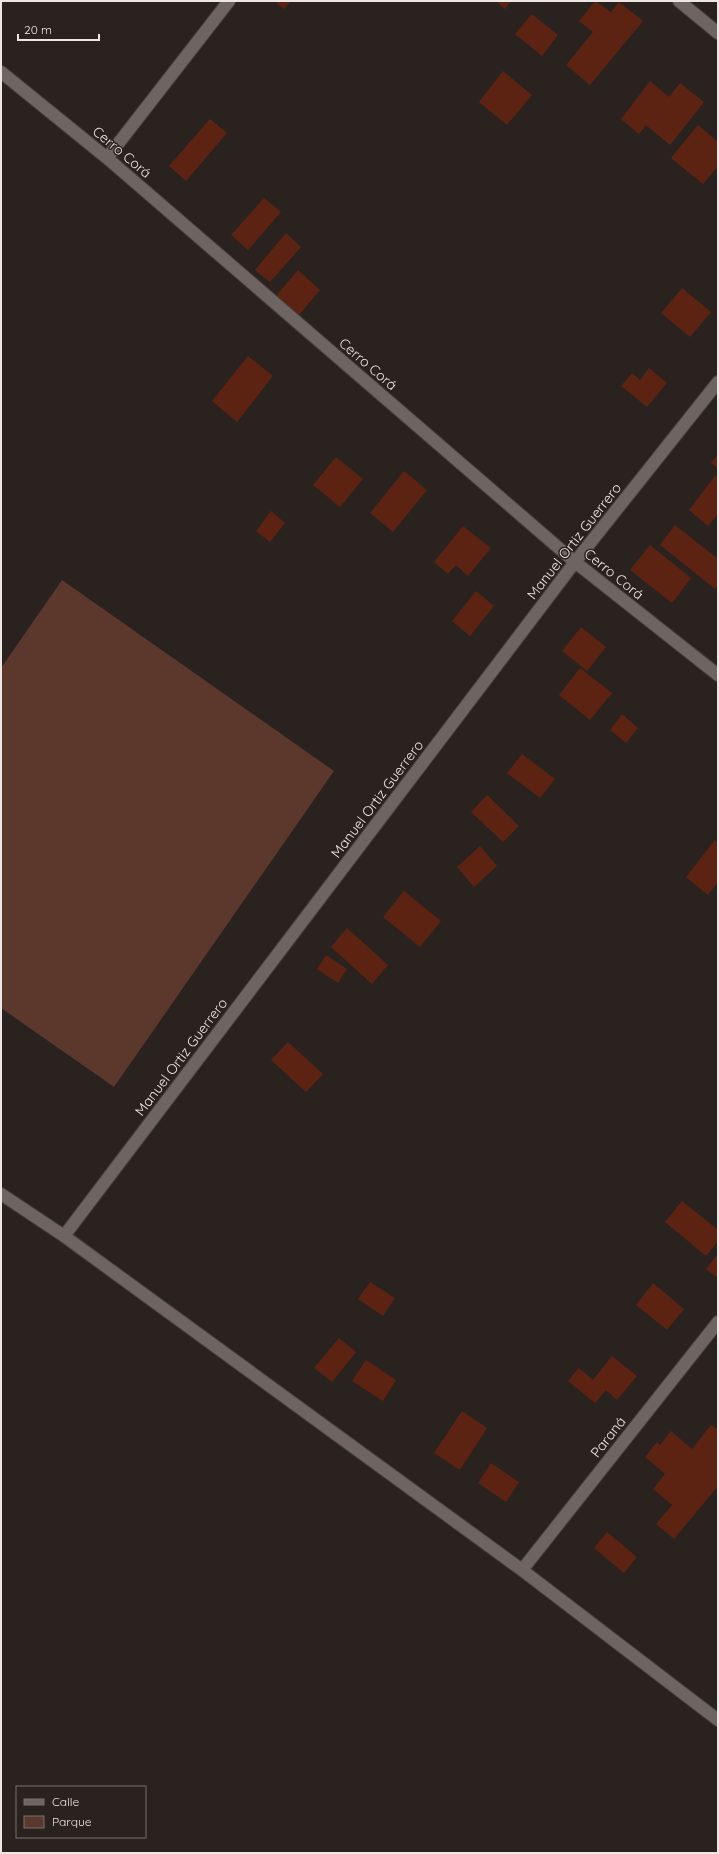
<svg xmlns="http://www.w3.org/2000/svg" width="719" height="1854" font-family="Quicksand,sans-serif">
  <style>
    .green { fill: #5b372c }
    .building { fill: #5d2312 }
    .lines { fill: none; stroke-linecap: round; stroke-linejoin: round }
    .minor-casing { stroke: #46403e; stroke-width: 14 }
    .minor { stroke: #6e6461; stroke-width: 12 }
    .labels { text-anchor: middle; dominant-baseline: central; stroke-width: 3; stroke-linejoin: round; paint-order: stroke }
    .street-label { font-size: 14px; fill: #ece6e4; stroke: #2a221f }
  </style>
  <rect width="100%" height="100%" fill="#2a221f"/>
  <path class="green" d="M 62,580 L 334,771 L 114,1087 L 1,1008 L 1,668 Z"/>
  <path class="building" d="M 274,1 L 291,1 L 284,9 Z
    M 496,1 L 511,1 L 505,9 Z
    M 595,1 L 611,12 L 619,2 L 643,21 L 590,85 L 566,65 L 593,32 L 579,21 Z
    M 532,14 L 558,35 L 542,56 L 515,34 Z
    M 503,71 L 532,95 L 507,125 L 479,102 Z
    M 650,81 L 669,97 L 680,83 L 704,102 L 670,145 L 646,125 L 639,134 L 621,119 Z
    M 210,119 L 227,133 L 186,181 L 169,166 Z
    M 698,125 L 718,142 L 718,166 L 703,184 L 671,158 Z
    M 264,198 L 281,212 L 248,250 L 231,235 Z
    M 286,233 L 301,247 L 270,282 L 255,270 Z
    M 298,270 L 320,290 L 299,315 L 276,296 Z
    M 682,288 L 711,312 L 690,337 L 661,313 Z
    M 248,356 L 273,376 L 237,422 L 212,401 Z
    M 649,368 L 667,383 L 647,407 L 621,386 L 632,373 L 640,380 Z
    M 718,454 L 718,468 L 711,463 Z
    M 336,457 L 363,479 L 340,507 L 313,485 Z
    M 404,471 L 427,490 L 393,532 L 370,513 Z
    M 715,476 L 718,478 L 718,514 L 708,526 L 689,510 Z
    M 271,511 L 285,523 L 270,542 L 256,531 Z
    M 675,525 L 718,559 L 718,585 L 715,589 L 660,545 Z
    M 463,526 L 491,548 L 468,576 L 456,565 L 448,574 L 434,562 Z
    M 650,545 L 691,578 L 672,603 L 630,570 Z
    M 476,591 L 494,606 L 470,636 L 452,621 Z
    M 581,627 L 606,647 L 587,671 L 562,651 Z
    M 580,668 L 612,693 L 590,720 L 559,695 Z
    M 622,714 L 638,728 L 626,743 L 610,730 Z
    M 522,754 L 555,779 L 540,798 L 507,773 Z
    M 487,795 L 519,826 L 503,842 L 471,812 Z
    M 715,840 L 718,843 L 718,882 L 708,895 L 686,877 Z
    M 480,846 L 497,866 L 474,887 L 457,867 Z
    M 404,891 L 441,921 L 420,947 L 383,917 Z
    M 347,928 L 388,965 L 372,984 L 331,947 Z
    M 326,955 L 347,969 L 338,983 L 317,969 Z
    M 288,1042 L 323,1074 L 306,1092 L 271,1060 Z
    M 682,1201 L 718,1230 L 718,1241 L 706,1256 L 665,1222 Z
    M 716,1256 L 718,1258 L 718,1278 L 706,1269 Z
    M 370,1282 L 395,1298 L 383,1316 L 358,1299 Z
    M 653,1283 L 684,1309 L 667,1330 L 636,1305 Z
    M 339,1338 L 356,1352 L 332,1382 L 314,1368 Z
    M 612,1356 L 637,1376 L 617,1400 L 606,1390 L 595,1403 L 568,1381 L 579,1368 L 593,1380 Z
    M 366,1360 L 396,1380 L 383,1401 L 352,1381 Z
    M 462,1411 L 487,1428 L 460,1470 L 434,1453 Z
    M 711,1425 L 718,1430 L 718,1486 L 674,1539 L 656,1524 L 672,1505 L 653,1489 L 665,1474 L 645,1457 L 657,1442 L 660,1445 L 671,1431 L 692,1449 Z
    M 491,1463 L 519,1482 L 506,1502 L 478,1483 Z
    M 607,1532 L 637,1557 L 624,1573 L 594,1548 Z"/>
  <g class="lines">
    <g class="minor-casing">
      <path id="minor" d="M 679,1 L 718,33
        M 1,72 L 107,158 L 575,562 L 718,675
        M 107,158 L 229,1
        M 1,1194 L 64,1236 L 522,1570 L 718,1720
        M 64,1236 L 575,562 L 718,382
        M 522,1570 L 718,1322"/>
    </g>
    <use href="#minor" class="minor"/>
  </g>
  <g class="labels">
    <g class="street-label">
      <text transform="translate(122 152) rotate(40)">Cerro Corá</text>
      <text transform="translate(368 364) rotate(41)">Cerro Corá</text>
      <text transform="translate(574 541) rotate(-52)">Manuel Ortiz Guerrero</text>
      <text transform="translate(614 574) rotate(39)">Cerro Corá</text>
      <text transform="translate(377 799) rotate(-53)">Manuel Ortiz Guerrero</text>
      <text transform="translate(181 1057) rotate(-53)">Manuel Ortiz Guerrero</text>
      <text transform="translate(608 1437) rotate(-52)">Paraná</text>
    </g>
  </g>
  <rect width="719" height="1854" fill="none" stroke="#ece6e4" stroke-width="4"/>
  <rect x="16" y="1786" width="130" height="52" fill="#2a221f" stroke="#78706e"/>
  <rect x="24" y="1799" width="20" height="6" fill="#6e6461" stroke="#78706e"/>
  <text x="52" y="1806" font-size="12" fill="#ece6e4">Calle</text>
  <rect x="24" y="1816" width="20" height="12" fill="#5b372c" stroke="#78706e"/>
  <text x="52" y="1826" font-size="12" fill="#ece6e4">Parque</text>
  <path d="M18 34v6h81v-6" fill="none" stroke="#ece6e4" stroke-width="2"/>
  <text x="24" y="34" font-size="12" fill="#ece6e4" stroke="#2a221f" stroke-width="3" paint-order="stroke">20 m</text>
</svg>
